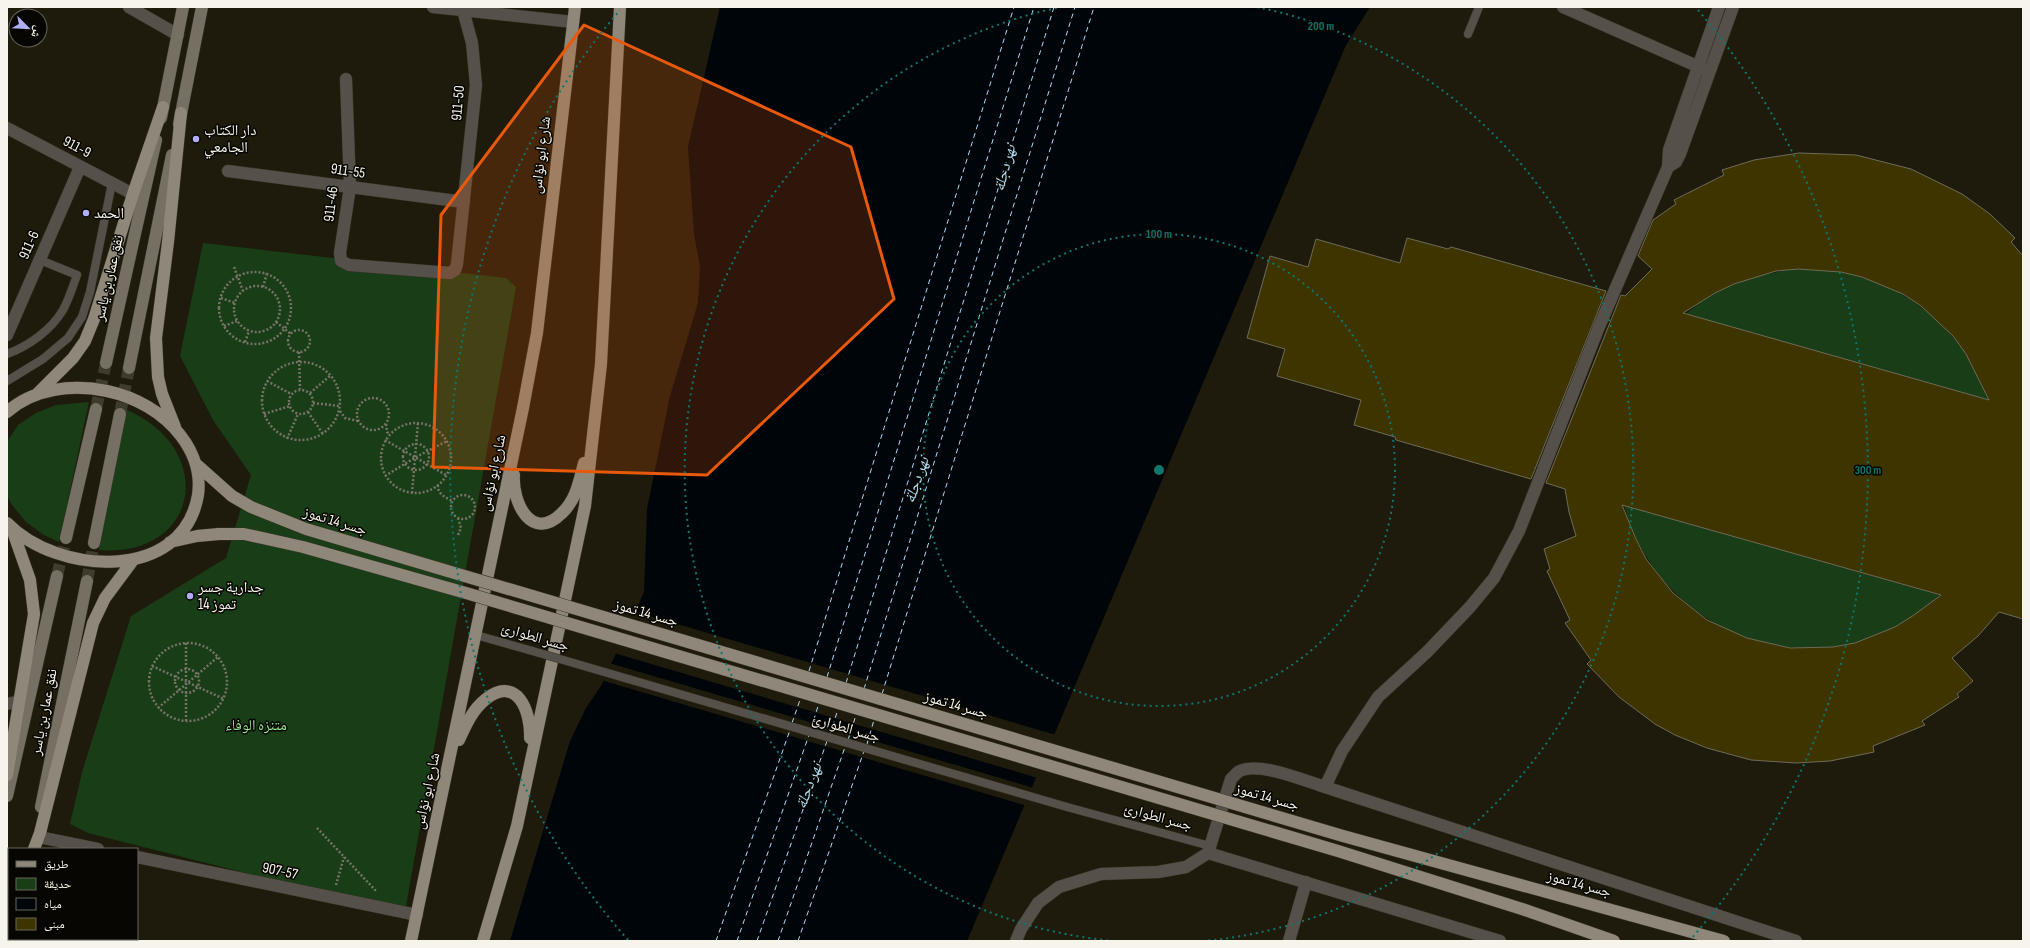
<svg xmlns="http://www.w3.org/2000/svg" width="2030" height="948" font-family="'Sofia Sans Condensed','Noto Naskh Arabic',sans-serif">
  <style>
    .green { fill: #193d17 }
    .water { fill: #00050a }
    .pier { fill: #1e1b0c }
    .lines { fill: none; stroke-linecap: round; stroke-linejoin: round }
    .ferry { stroke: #afddf4; stroke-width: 1; stroke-dasharray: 5 4; stroke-linecap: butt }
    .building { fill: #3d3400; stroke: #6e6b59; fill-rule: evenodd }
    .secondary-tunnel { stroke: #3f3c2d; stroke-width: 12; stroke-dasharray: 12 6; stroke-linecap: butt }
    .service-casing { stroke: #383527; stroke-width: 9 }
    .minor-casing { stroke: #383527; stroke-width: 13 }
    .secondary-casing { stroke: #383527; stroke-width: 13 }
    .primary-casing { stroke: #383527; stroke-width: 13 }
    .path { stroke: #767467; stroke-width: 2.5; stroke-dasharray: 2 2; stroke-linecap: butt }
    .service { stroke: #55514a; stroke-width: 8 }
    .minor { stroke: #55514a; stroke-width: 12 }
    .secondary { stroke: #767064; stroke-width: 12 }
    .primary { stroke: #8f8779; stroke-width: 12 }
    .service-bridge-casing { stroke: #383527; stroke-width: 9; stroke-linecap: butt }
    .primary-bridge-casing { stroke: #383527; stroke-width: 13; stroke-linecap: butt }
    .service-bridge { stroke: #55514a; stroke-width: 8 }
    .primary-bridge { stroke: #8f8779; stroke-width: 12 }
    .marked { fill: #e8590c; fill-opacity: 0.2; stroke: #e8590c; stroke-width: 3; stroke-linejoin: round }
    .ring { fill: none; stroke: #0f766e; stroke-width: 2; stroke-dasharray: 2 4 }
    .poi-dot { fill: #b2adf9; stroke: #070602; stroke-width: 1.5 }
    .labels { text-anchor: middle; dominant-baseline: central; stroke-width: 3; stroke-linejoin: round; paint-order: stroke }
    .street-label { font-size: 15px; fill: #f7f5eb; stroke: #070602 }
    .poi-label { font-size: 15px; fill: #f7f5eb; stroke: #070602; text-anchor: start }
    .park-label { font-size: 15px; fill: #95e88f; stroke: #070602 }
    .water-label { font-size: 16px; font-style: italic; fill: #afddf4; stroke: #070602 }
    .centre { fill: #0f766e; stroke: #070602; stroke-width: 2 }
    .ring-label { font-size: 12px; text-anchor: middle; font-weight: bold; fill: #0f766e; stroke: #070602; stroke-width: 3; stroke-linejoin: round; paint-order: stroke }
  </style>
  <rect width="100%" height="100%" fill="#1e1b0c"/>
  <path class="green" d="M 203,243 L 506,278 L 516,287 L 406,906 L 333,895 L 88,833 L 70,824 L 82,772 L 131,616 L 226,558 L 251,475 L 213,420 L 180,356 Z
    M 1798,269 C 1820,269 1840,271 1861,277 C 1919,293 1970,342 1988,400 L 1686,314 C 1718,286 1756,274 1798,269 Z
    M 89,402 L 59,542 L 44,535 L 26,522 L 12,505 L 7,496 L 7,442 L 18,425 L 36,413 L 56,405 Z
    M 125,409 C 219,449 199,558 99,550 Z
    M 1624,505 L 1939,595 C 1833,698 1663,644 1624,505 Z"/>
  <path class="water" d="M 720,7 L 1370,7 L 1346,45 L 967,941 L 510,941 L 570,741 L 586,708 L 601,686 L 644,592 L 647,509 L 670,396 L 698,303 L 700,267 L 694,234 L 688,147 Z"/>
  <path class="pier" d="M 633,611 L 1056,735 L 1038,778 L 614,653 Z
    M 609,663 L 1034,788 L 1027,806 L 601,680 Z"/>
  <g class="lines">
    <path class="ferry" d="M 809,671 L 1014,7
      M 827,677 L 1034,7
      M 846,683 L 1054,7
      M 864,689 L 1075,7
      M 882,694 L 1094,7
      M 792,723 L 801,697
      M 811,729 L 819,703
      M 830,735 L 838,709
      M 848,740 L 856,715
      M 867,744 L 874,720
      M 716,941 L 790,730
      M 737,941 L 809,735
      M 757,941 L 827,741
      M 778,941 L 845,747
      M 798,941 L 864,751"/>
  </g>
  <path class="building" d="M 1799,153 L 1856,155 L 1911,169 L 1962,194 L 1990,214 L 2015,238 L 2011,242 L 2023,256 L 2023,619 L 1999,612 L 1978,636 L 1952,658 L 1973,681 L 1957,694 L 1959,697 L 1922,721 L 1925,725 L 1873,746 L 1874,752 L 1830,761 L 1796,763 L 1751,760 L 1707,748 L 1675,735 L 1655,724 L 1619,697 L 1587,664 L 1591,660 L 1565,623 L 1570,620 L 1547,571 L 1550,569 L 1544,549 L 1576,536 L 1569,512 L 1565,489 L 1546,483 L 1621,295 L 1625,296 L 1652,269 L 1638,256 L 1653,220 L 1676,204 L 1674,200 L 1724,175 L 1722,170 L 1754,160 ZM 1798,269 L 1841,272 L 1862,277 L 1903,294 L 1921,306 L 1953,336 L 1966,354 L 1989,400 L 1683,313 L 1715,293 L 1734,284 L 1776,271 ZM 1622,505 L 1941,595 L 1914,615 L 1895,627 L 1855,643 L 1833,647 L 1790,648 L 1747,638 L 1707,620 L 1673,593 L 1646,559 L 1636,539 Z
    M 1407,238 L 1448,249 L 1451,247 L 1606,291 L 1531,479 L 1396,440 L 1395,437 L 1354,425 L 1361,400 L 1277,376 L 1285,349 L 1247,338 L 1270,256 L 1308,267 L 1316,239 L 1400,263 Z"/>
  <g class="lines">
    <path class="secondary-tunnel" d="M 96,409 L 106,363
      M 120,414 L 129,368
      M 57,576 L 66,538
      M 87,581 L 94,543"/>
    <g class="service-casing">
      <path id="service" d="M 1468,34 L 1479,7
        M 7,354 C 29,346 51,330 63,310 C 69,299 73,286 77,275 L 40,260
        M 7,381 L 43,359 L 68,338 L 82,317 L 90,292 L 112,183
        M 476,635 L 529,650
        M 1067,807 L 1210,846"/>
    </g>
    <g class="minor-casing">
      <path id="minor" d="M 129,7 L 178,35
        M 433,7 L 573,22
        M 1563,7 L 1706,70
        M 346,79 L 350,187 L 340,253 L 341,261 L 349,265 L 450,273 L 455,270 L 457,264 L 476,85 L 472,43 L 463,10 L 465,7
        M 7,128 L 133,194
        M 1668,167 L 1676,162 L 1680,154 L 1733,7
        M 228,171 L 464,202
        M 7,335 L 80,167
        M 7,704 L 20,701
        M 1325,787 L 1342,751 L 1378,697 L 1427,652 L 1470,607 L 1494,578 L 1519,531 L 1598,329 L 1668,167 L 1669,150 L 1719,7
        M 39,837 L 98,849
        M 1208,853 L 1231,779 C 1233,777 1236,774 1238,772 C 1257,760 1305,781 1325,787 L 1796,941
        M 137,857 L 417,915
        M 1016,941 L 1021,929 L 1038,903 L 1059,887 L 1101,874 L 1158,872 L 1186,867 L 1208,853 L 1500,941
        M 1289,941 L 1306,882"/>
    </g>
    <g class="secondary-casing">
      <path id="secondary" d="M 161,118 L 183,7
        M 179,124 L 202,7
        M 106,363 L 156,140
        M 129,368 L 172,155
        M 66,538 L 96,409
        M 94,543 L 120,414
        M 7,796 L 57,576
        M 41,807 L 87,581
        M 13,941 L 13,939"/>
    </g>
    <g class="primary-casing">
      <path id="primary" d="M 37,394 L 73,358 L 85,341 L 94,319 L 133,194 L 163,107
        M 7,412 C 34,388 73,384 107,391 C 135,397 163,412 181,436 C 194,453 201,474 198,495 C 183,583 57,575 7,523
        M 175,427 L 162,394 L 158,377 L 156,338 L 168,242 L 181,113
        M 196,464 L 232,496
        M 514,475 C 512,503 532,543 562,513 C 576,500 579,482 584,463
        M 170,542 L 197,536 L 219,534
        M 459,740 C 466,725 472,710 486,699 C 517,675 531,711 530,738
        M 7,775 L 34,614 L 30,580 L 12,529
        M 34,849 L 40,833 L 93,623 L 105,598 L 134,559
        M 411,941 L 523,408 L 537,333 L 575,7
        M 483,941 L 517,826 L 585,506 L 601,364 L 620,7"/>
    </g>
    <path class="path" d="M 234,267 L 243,291
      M219 308a36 36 0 1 1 72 0a36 36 0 1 1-72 0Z
      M234 309a23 23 0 1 1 46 0a23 23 0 1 1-46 0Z
      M 263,287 L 267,273
      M 221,298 L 235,303
      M 276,322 L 291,334
      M 224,326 L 237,321
      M288 341a11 11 0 1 1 22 0a11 11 0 1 1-22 0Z
      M 245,342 L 249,331
      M 299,352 L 300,389
      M262 401a39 39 0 1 1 78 0a39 39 0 1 1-78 0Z
      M 267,381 L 291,394
      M289 402a12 12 0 1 1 24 0a12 12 0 1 1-24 0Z
      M 310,393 L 331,375
      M357 414a16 16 0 1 1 32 0a16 16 0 1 1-32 0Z
      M 313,403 L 340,406
      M 340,411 L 345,418 L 358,421
      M 308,412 L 323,434
      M 264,414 L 290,406
      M381 458a35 35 0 1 1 70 0a35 35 0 1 1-70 0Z
      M 386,424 L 387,432 L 390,434
      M 287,439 L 298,414
      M 385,440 L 446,475
      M403 457a13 13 0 1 1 26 0a13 13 0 1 1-26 0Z
      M 385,476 L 416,457 L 447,441
      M 438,485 C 437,494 446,498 453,501
      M 412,493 L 418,422
      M451 507a12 12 0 1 1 24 0a12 12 0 1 1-24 0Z
      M 458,518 L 461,528 L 458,535
      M149 682a39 39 0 1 1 78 0a39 39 0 1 1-78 0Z
      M 186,643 L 186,722
      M 152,666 L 224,699
      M175 681a12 12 0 1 1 24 0a12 12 0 1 1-24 0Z
      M 158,708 L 218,657
      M 317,828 L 377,892
      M 336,885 L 344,857"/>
    <use href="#service" class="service"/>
    <use href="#minor" class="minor"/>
    <use href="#secondary" class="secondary"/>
    <use href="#primary" class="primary"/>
    <g class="service-bridge-casing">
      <path id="service-bridge" d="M 529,650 L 1067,807"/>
    </g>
    <g class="primary-bridge-casing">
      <path id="primary-bridge" d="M 232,496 L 251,507 L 306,529 L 1343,836 L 1724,941
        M 219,534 L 244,534 L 303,547 L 466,593 L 1338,851 L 1522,909 L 1614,941"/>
    </g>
    <use href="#service-bridge" class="service-bridge"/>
    <use href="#primary-bridge" class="primary-bridge"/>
  </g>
  <path class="marked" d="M 584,25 L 851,147 L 894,299 L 707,475 L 433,467 L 441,215 Z"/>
  <g class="ring">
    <circle cx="1159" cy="470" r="236"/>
    <path d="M1114 941A473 473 0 0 1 1061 7M1257 7A473 473 0 0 1 1204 941"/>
    <path d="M628 940A709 709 0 0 1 620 10M1698 10A709 709 0 0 1 1690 940"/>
  </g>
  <g class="poi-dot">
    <circle cx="196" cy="139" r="4"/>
    <circle cx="86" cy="213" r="4"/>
    <circle cx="190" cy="596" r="4"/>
  </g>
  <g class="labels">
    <g class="street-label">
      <text transform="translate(458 103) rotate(-85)">911-50</text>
      <text transform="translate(77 147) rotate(28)">911-9</text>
      <text transform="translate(541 155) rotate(-83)">شارع ابو نؤاس</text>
      <text transform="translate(348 171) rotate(8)">911-55</text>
      <text transform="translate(331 204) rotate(-83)">911-46</text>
      <text transform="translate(29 245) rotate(-66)">911-6</text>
      <text transform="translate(109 278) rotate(-77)">نفق عمار بن ياسر</text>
      <text transform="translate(493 473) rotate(-78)">شارع ابو نؤاس</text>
      <text transform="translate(335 521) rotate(17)">جسر 14 تموز</text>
      <text transform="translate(646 613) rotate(16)">جسر 14 تموز</text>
      <text transform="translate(535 637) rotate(16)">جسر الطوارئ</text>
      <text transform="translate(956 705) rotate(16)">جسر 14 تموز</text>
      <text transform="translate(44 712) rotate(-79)">نفق عمار بن ياسر</text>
      <text transform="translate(846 728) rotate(16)">جسر الطوارئ</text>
      <text transform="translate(427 791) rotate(-78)">شارع ابو نؤاس</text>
      <text transform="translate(1267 797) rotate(16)">جسر 14 تموز</text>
      <text transform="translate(1158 817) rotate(15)">جسر الطوارئ</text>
      <text transform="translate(280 871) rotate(12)">907-57</text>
      <text transform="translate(1579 884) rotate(15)">جسر 14 تموز</text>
    </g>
    <g class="poi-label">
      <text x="204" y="130">دار الكتاب<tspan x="204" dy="17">الجامعي</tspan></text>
      <text x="94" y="213">الحمد</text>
      <text x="198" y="587">جدارية جسر<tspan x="198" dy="17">14 تموز</tspan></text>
    </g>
    <g class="park-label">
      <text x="256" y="725">متنزه الوفاء</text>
    </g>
    <g class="water-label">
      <text transform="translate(1005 168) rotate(-75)">نهر دجلة</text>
      <text transform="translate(917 480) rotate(-71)">نهر دجلة</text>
      <text transform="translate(809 786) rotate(-69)">نهر دجلة</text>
    </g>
  </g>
  <circle cx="1159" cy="470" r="6" class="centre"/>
  <g class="ring-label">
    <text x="1321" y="30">200 m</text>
    <text x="1159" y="238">100 m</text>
    <text x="1868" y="474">300 m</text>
  </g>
  <rect width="2030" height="948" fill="none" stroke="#f7f5eb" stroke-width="16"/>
  <rect x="8" y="848" width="130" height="92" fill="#070602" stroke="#67665f"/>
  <rect x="16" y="861" width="20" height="6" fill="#8f8779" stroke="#67665f"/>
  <text x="44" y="868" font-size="12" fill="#f7f5eb">طريق</text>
  <rect x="16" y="878" width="20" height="12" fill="#193d17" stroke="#67665f"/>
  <text x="44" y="888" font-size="12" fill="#f7f5eb">حديقة</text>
  <rect x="16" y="898" width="20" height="12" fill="#00050a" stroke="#67665f"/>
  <text x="44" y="908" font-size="12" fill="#f7f5eb">مياه</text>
  <rect x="16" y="918" width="20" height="12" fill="#3d3400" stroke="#67665f"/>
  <text x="44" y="928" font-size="12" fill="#f7f5eb">مبنى</text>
  <g transform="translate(28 28) rotate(114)"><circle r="19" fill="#070602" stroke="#67665f"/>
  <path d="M0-3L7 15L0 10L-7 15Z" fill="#b2adf9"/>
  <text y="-6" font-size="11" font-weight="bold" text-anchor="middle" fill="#f7f5eb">ش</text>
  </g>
</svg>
